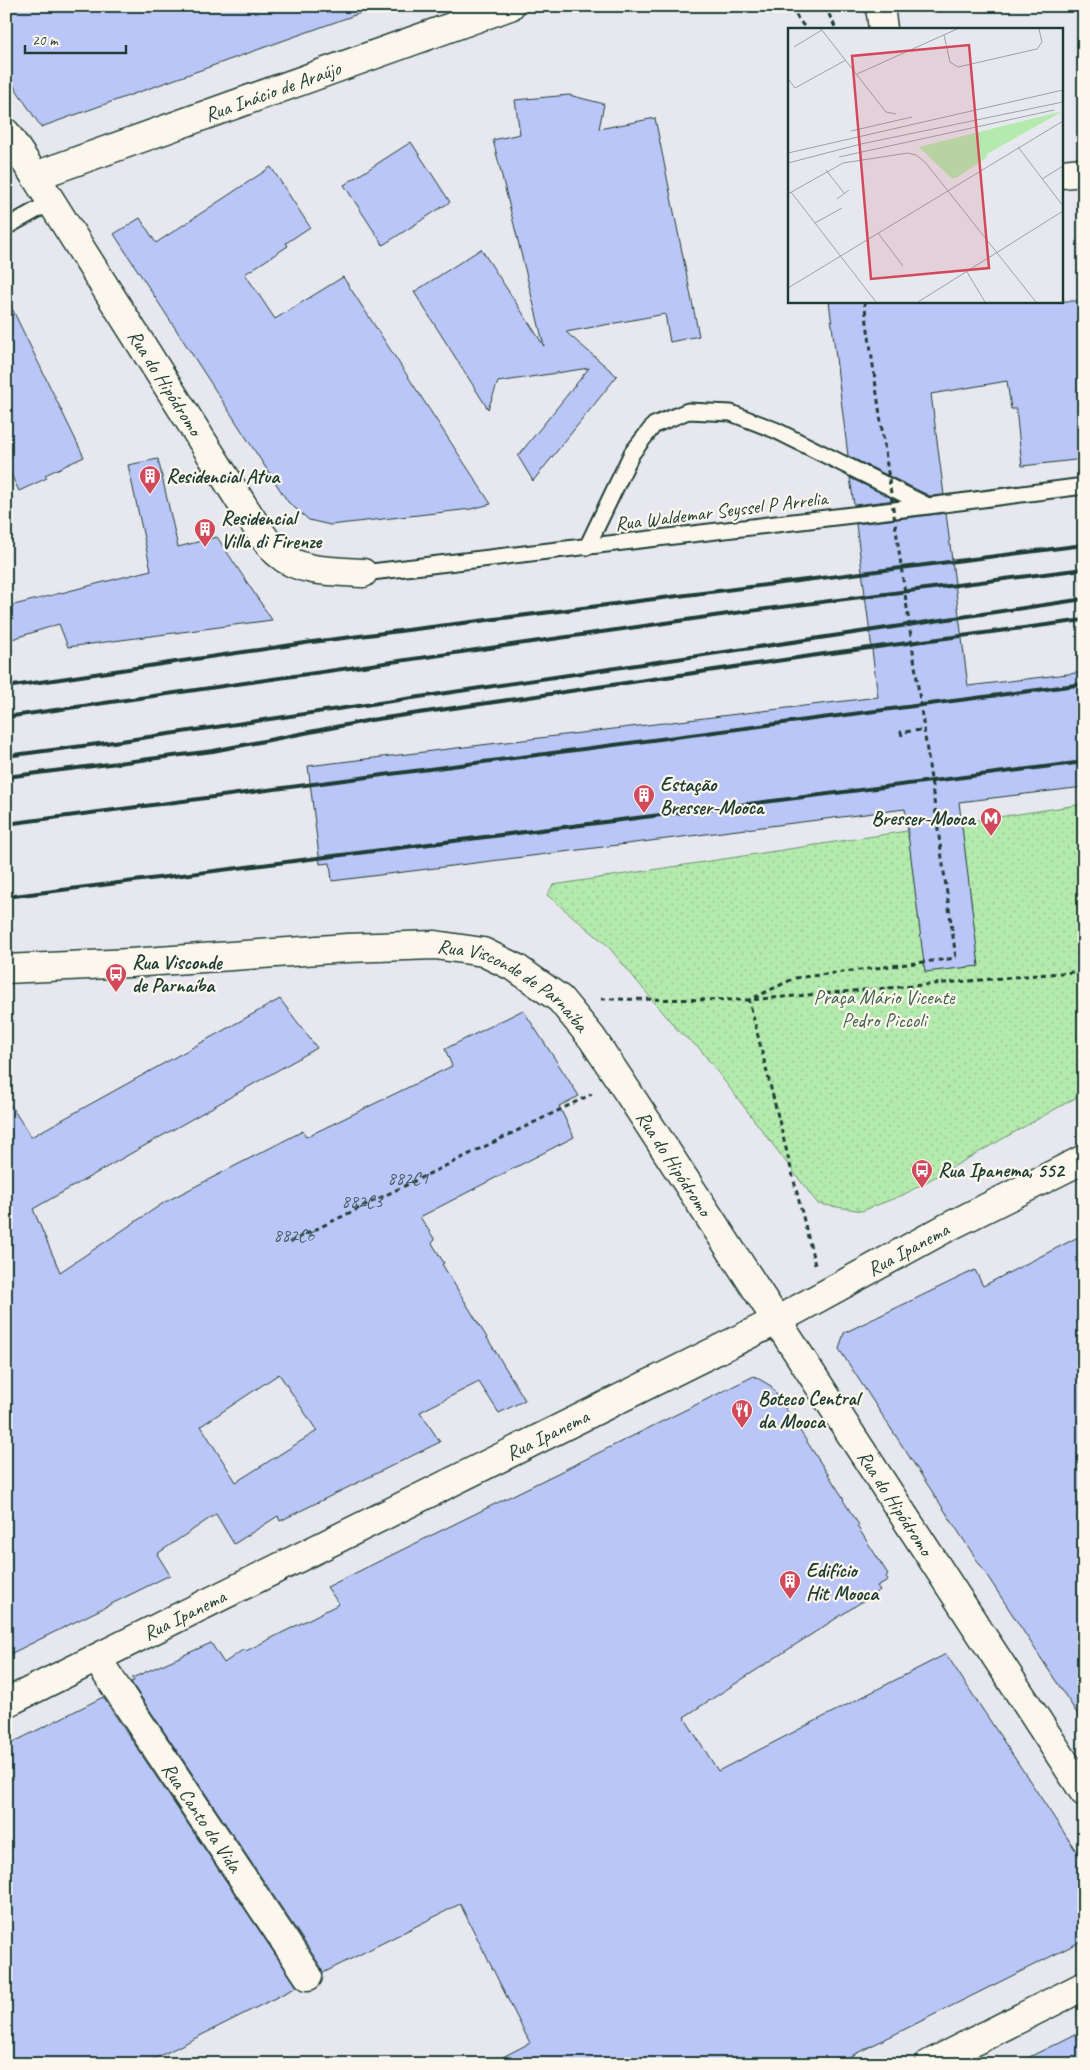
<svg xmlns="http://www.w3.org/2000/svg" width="1090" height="2070" font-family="Caveat,sans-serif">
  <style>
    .park { fill: url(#park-dots); stroke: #6a9470 }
    .building { fill: #b9c6f7; stroke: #1f3d34; fill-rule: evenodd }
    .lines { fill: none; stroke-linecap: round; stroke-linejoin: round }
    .lane-casing { stroke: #1f3d34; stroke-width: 19 }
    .street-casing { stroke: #1f3d34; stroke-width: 31 }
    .secondary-casing { stroke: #1f3d34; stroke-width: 31 }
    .path { stroke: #1f3d34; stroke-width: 3; stroke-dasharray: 5 4; stroke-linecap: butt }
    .lane { stroke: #fbf7ec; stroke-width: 15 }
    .street { stroke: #fbf7ec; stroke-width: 28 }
    .secondary { stroke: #fbf7ec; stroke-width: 28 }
    .rail { stroke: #1f3d34; stroke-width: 4 }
    .path-bridge { stroke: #1f3d34; stroke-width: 3; stroke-dasharray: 5 4; stroke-linecap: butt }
    .labels { text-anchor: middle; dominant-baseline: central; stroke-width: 4.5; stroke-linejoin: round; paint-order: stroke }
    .number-label { font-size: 18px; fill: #465f65 }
    .street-label { font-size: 20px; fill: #1f3d34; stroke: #fbf7ec }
    .poi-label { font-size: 20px; font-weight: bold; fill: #1f3d34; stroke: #fbf7ec; text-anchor: start }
    .park-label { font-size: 20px; fill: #3d604c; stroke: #fbf7ec }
    .inset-road { fill: none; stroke: #97a4a4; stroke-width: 1 }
    .view { fill: #d1495b; fill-opacity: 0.15; stroke: #d1495b; stroke-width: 2.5 }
    .inset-edge { fill: none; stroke: #1f3d34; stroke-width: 2.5 }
  </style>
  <defs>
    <pattern id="park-dots" width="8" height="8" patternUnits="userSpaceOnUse" patternTransform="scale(1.25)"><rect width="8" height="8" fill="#b4eaad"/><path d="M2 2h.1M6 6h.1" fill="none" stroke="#9aca95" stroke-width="1.8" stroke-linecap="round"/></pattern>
  </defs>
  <rect width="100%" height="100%" fill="#e7e8ef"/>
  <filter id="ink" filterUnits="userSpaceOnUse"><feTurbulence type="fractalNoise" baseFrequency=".02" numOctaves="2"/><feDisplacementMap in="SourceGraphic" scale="10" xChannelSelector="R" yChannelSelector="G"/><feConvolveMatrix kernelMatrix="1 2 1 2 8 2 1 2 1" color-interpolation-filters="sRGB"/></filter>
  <g filter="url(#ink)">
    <path class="park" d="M 1084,804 L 1084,1093 L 903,1195 L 862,1211 L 818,1204 L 700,1049 L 680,1033 L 607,945 L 547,895 L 553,885 Z"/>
    <path class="building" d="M 6,6 L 368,6 L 369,10 L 41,127 L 6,74 Z
      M 569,95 L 604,104 L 599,129 L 655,118 L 699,336 L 670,342 L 665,314 L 566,332 L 617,376 L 533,481 L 518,456 L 589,368 L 498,382 L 488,409 L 414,292 L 481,249 L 544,346 L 493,140 L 520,134 L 515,100 Z
      M 411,142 L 450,202 L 383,245 L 344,185 Z
      M 271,167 L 310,227 L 286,243 L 288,246 L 245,274 L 275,319 L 343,277 L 491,504 L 471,509 L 330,525 L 309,520 L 288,502 L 114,234 L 140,218 L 156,243 Z
      M 6,296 L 84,457 L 45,475 L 47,478 L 19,491 L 6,464 Z
      M 829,301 L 1084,301 L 1084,459 L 1022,466 L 1016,409 L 1011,409 L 1007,381 L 931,394 L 944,495 L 930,496 L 848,456 Z
      M 158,459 L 178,547 L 217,537 L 272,620 L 68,647 L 59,624 L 6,641 L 6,607 L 151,570 L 128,465 Z
      M 850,478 L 896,500 L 854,505 Z
      M 946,513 L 968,686 L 1084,672 L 1084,787 L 959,802 L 979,966 L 925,972 L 905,809 L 332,881 L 330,863 L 320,864 L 308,766 L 878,697 L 856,524 Z
      M 280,999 L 317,1048 L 33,1209 L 60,1272 L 165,1202 L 303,1131 L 306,1137 L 452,1066 L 445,1049 L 523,1010 L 579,1096 L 559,1106 L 574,1137 L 420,1217 L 435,1240 L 432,1243 L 444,1263 L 442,1264 L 525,1400 L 499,1413 L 479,1382 L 420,1412 L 440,1442 L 280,1521 L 278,1516 L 234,1544 L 216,1514 L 157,1554 L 170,1575 L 6,1656 L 6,1098 L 31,1137 ZM 279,1374 L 317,1431 L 236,1482 L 201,1426 Z
      M 1084,1234 L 1084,1724 L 839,1349 L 844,1333 L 975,1270 L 983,1286 Z
      M 754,1376 L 771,1386 L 844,1499 L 843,1500 L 859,1525 L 857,1526 L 888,1574 L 886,1576 L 888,1580 L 877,1586 L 880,1590 L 684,1717 L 718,1771 L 946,1654 L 1084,1863 L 1084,1940 L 835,2064 L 489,2064 L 530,2043 L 460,1904 L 323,1973 L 321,1967 L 131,1682 L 134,1681 L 132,1678 L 211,1643 L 224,1663 L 244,1649 L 246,1651 L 339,1604 L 327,1587 Z
      M 103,1697 L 297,1987 L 144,2064 L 6,2064 L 6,1746 Z
      M 1076,2034 L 1084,2049 L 1084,2064 L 1015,2064 Z"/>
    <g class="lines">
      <g class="lane-casing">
        <path id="lane" d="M 6,227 L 51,202
          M 587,547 L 632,453 L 654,425 L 688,411 L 731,413 L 775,430 L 928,506
          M 363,573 L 928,506 L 1084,486"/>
      </g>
      <g class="street-casing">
        <g id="street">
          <path d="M 880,6 L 883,29"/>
          <path d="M 1061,174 L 1084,172"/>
          <path id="s1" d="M 35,176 L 249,515 C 258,528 267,545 280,555 C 301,573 337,571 363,573"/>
          <path id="s2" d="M 97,1659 L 308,1976"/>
          <path id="s3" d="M 6,1703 L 778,1320"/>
          <path d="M 929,2064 L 1084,1986"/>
        </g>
      </g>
      <g class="secondary-casing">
        <g id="secondary">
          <path id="s4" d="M 6,133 L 35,176 L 510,6"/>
          <path id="s5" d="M 6,969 L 130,963 L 347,948 L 435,945 L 483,952 L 516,968 L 560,999 L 592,1038 L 620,1080 L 1084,1792"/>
          <path id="s6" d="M 778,1320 L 946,1228 L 1084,1159"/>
        </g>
      </g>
      <path class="path" d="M 793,6 L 797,17 L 806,29
        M 825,6 L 836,29
        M 902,736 L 901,732 L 924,730
        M 601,999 L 749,1000 L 1084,971
        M 290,1242 L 592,1094
        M 815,1265 L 749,1000 L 795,978 L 956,958"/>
      <use href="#lane" class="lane"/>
      <use href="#street" class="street"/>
      <use href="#secondary" class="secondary"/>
      <path class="rail" d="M 6,687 L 312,642 L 1084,545
        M 6,717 L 742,612 L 1084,569
        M 6,756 L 121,741 L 1084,599
        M 6,777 L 213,751 L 371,720 L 824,654 L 1084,620
        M 6,824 L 1084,684
        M 6,897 L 1084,762"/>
      <path class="path-bridge" d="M 864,301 L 956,958"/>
    </g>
  </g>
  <defs>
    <g id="building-pin" transform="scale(1.125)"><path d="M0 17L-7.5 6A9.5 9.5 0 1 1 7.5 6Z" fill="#d1495b" stroke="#fbf7ec"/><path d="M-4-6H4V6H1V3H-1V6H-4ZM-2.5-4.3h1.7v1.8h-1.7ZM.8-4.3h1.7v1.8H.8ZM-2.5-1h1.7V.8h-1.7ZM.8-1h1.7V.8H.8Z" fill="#fff"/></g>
    <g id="metro-pin" transform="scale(1.125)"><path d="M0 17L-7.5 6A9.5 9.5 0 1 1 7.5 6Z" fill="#d1495b" stroke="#fbf7ec"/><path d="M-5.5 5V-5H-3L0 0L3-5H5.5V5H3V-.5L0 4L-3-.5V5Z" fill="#fff"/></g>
    <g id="bus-pin" transform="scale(1.125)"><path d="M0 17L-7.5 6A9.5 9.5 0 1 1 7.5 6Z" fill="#d1495b" stroke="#fbf7ec"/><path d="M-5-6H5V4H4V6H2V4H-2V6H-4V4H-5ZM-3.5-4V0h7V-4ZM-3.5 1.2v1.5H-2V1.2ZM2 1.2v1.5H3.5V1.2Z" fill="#fff"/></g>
    <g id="restaurant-pin" transform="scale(1.125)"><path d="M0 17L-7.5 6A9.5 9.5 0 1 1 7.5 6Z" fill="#d1495b" stroke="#fbf7ec"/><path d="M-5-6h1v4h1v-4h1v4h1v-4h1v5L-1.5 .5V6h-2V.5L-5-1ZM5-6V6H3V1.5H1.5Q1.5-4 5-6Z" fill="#fff"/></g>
  </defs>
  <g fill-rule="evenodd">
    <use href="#building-pin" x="150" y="476"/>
    <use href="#building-pin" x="205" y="529"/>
    <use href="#building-pin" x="644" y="795"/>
    <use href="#metro-pin" x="991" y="818"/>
    <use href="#bus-pin" x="116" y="974"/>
    <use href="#bus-pin" x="922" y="1170"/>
    <use href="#restaurant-pin" x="742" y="1410"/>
    <use href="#building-pin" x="790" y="1581"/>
  </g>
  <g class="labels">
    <g class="number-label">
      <text x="408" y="1178">882C1</text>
      <text x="362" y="1201">882C3</text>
      <text x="294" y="1235">882C6</text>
    </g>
    <g class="street-label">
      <text stroke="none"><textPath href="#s4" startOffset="304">Rua Inácio de Araújo</textPath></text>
      <text stroke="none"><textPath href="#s1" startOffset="244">Rua do Hipódromo</textPath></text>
      <text transform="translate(721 511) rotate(-7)">Rua Waldemar Seyssel P Arrelia</text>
      <text stroke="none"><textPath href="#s5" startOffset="520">Rua Visconde de Parnaíba</textPath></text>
      <text stroke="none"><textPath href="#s5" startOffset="769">Rua do Hipódromo</textPath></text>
      <text stroke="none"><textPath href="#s6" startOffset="148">Rua Ipanema</textPath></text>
      <text stroke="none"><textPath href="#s3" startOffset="604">Rua Ipanema</textPath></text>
      <text stroke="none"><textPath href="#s5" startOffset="1174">Rua do Hipódromo</textPath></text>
      <text stroke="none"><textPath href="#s3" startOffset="199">Rua Ipanema</textPath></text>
      <text stroke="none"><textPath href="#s2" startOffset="190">Rua Canto da Vida</textPath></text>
    </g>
    <g class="poi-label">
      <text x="166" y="476">Residencial Atua</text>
      <text x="221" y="518">Residencial<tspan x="221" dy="23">Villa di Firenze</tspan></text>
      <text x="660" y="784">Estação<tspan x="660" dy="23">Bresser-Mooca</tspan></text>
      <text x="975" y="818" text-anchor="end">Bresser-Mooca</text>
      <text x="132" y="962">Rua Visconde<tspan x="132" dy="23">de Parnaíba</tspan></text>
      <text x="938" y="1170">Rua Ipanema, 552</text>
      <text x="758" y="1398">Boteco Central<tspan x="758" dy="23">da Mooca</tspan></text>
      <text x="806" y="1570">Edifício<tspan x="806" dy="23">Hit Mooca</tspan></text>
    </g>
    <g class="park-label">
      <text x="884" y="997">Praça Mário Vicente<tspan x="884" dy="23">Pedro Piccoli</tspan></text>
    </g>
  </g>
  <g transform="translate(788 28)">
    <rect width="275" height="275" fill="#e7e8ef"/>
    <path d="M 275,83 L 199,126 L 198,130 L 168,150 L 163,150 L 131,119 Z" fill="#b4eaad"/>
    <path class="inset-road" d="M 33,1 L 98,84 L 108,86M 156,7 L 162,34 L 170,39 L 249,21 L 254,14 L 251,1M 6,19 L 34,2M 69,46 L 169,1M 1,52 L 7,60 L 58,32M 63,103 L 124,89M 230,119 L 275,178M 0,125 L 275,62M 51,129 L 266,82M 0,135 L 73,116 L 275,74M 38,142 L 56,165M 254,151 L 275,138M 3,164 L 88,274M 0,166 L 55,135 L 120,125 L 128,127 L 137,134 L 248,274M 49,171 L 61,162M 27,195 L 54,180M 90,205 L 115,238M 179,244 L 197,274M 0,260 L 275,93M 130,274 L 275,183"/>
    <path class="view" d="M 181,17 L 201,240 L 83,251 L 64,28 Z"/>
    <rect width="275" height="275" class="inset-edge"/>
  </g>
  <rect width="1090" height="2070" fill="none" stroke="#fbf7ec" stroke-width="25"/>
  <rect x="12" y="12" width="1065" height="2045" fill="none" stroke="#1f3d34" stroke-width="2" filter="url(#ink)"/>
  <path d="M25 45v8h101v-8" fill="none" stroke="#1f3d34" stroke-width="2.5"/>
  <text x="32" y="45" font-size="15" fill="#1f3d34" stroke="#fbf7ec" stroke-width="4" paint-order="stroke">20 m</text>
</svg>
